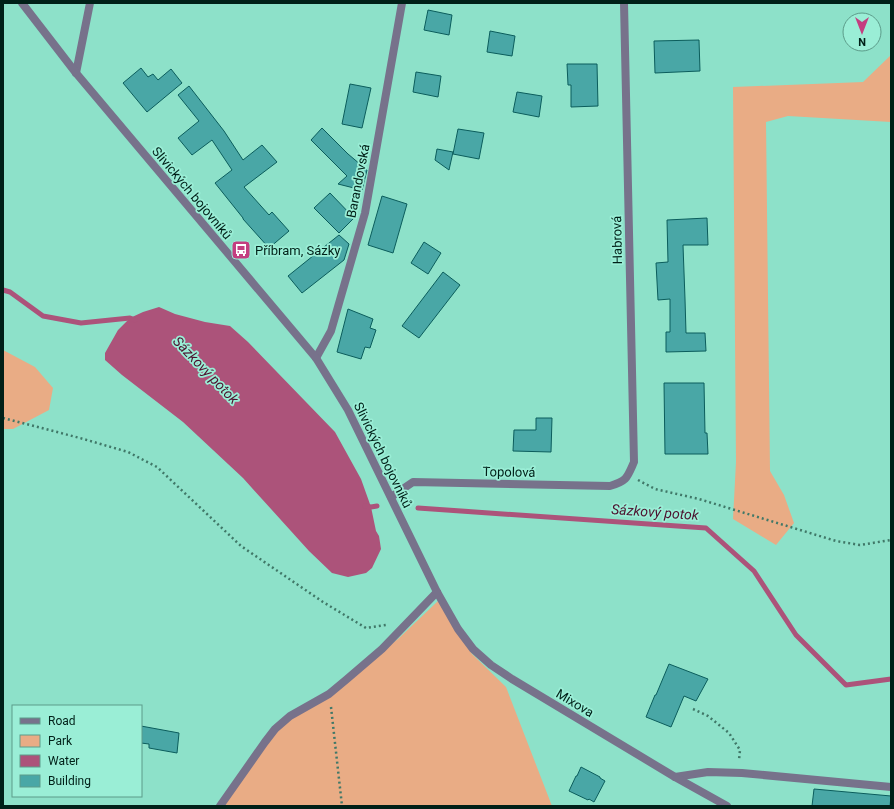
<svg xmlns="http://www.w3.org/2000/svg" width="894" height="809" font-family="Roboto,sans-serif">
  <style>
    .green { fill: #e9ac85 }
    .water { fill: #ac537a }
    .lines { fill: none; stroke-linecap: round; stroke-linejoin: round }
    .stream { stroke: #ac537a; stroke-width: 5 }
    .building { fill: #49a7a6; stroke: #0b5d5c }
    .path { stroke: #407868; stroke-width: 2.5; stroke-dasharray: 2 3; stroke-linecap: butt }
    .service { stroke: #77728b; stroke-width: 8 }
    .minor { stroke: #77728b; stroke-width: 8 }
    .tertiary { stroke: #77728b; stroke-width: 8 }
    .labels { text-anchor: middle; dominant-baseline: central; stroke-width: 3.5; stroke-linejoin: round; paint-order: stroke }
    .street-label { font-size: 13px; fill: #002018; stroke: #9aeed6 }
    .poi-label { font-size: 13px; fill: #002018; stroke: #9aeed6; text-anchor: start }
    .water-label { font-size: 14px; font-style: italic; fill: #4c112e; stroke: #9aeed6 }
  </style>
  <rect width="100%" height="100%" fill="#8de1c9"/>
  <path class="green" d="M 891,55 L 891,122 L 788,116 L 766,122 L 770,471 L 784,495 L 794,523 L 776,545 L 733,519 L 736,462 L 733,87 L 863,82 Z
    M 3,350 L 35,367 L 53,388 L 49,410 L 13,429 L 3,429 Z
    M 438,601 L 472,654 L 506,687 L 552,806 L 223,806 L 278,728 L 398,639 Z"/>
  <path class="water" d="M 159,307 L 175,314 L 205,322 L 230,326 L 248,342 L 335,432 L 361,479 L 371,507 L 376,531 L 379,536 L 381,549 L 372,568 L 366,573 L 348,577 L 332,573 L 309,551 L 243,478 L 183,422 L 122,375 L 105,360 L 105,353 L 118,330 L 130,318 L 143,312 Z"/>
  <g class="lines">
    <path class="stream" d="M 3,290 L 10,292 L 43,316 L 81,323 L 130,318 L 135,320
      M 365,506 L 371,507 L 377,506
      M 418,508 L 706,528 L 754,571 L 796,635 L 846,685 L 891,679"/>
  </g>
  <path class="building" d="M 428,10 L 452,15 L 449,35 L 424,30 Z
    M 490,31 L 515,36 L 512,56 L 487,52 Z
    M 699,40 L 700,71 L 655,73 L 654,41 Z
    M 567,64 L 597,64 L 598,106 L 571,107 L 571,85 L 568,85 Z
    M 141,68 L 148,77 L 153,74 L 158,80 L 171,69 L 182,83 L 147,112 L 123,83 Z
    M 416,72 L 441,76 L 438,97 L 413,92 Z
    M 350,84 L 371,88 L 362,128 L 342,124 Z
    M 189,86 L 224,131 L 243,160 L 262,145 L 277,162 L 244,187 L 269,215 L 272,212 L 289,231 L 269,248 L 243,219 L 243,218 L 215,183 L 232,170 L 212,140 L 192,155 L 178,138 L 199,121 L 178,95 Z
    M 517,92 L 542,96 L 539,117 L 513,112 Z
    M 322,128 L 348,154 L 367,170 L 362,190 L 338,184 L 347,176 L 311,140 Z
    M 458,129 L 484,133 L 479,159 L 453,154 Z
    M 437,149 L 453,152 L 449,170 L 435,160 Z
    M 330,193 L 354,218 L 339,233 L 314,208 Z
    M 382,196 L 407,204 L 393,253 L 368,245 Z
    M 707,218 L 708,245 L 683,245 L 685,299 L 686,333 L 705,333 L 706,351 L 666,352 L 666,332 L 670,332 L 670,299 L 658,300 L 656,263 L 668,262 L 667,220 Z
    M 339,235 L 349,244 L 344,260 L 302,293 L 288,276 Z
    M 424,242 L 441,253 L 428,274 L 411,263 Z
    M 443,272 L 460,285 L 419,338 L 402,326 Z
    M 348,309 L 373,319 L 370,328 L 376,330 L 370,348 L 365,347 L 361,359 L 337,352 Z
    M 664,383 L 704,383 L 705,433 L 707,433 L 708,454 L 665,454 Z
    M 536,418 L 552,418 L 551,452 L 513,451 L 514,430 L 536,430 Z
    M 669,664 L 708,679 L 696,701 L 684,696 L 671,727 L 646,717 L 655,695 L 656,695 Z
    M 141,726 L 179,733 L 177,753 L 149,748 L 149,744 L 141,743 Z
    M 581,767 L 600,777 L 600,778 L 605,781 L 594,802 L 589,799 L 588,800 L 569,791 L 576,776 L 577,776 Z
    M 814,789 L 891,796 L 890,806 L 812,806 Z"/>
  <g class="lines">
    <path class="path" d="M 3,418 L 80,438 L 128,452 L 157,467 L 241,546 L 323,602 L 366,628 L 386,625
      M 638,480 L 655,489 L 699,499 L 836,541 L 860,545 L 891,540
      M 331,707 L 342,806
      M 693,709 L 708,716 L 729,733 L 740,750 L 739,760"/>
    <path class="service" d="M 675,777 L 708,772 L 742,773 L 891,787
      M 220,806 L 265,742 L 275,729 L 290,716 L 329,694 L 347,679 L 382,649 L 437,592"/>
    <path class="minor" d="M 76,73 L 90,3
      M 316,358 L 331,331 L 365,213 L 402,3
      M 391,497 L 413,482 L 610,486 C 627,481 627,478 634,462 L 624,3"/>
    <path class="tertiary" d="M 22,3 L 76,73 L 316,358 L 348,410 L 437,592 L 458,629 L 473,649 L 491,665 L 512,679 L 675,777 L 727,806"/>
  </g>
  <defs>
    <g id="bus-square" transform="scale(1)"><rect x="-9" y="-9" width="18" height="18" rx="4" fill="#c43e80" stroke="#9aeed6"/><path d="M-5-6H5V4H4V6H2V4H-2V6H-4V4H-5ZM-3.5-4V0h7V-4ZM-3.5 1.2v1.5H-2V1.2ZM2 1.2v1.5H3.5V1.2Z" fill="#fff"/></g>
  </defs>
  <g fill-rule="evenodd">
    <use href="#bus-square" x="241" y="250"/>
  </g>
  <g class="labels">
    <g class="street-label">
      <text transform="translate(358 181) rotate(-79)">Barandovská</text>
      <text transform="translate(192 193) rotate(50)">Slivických bojovníků</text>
      <text transform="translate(617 240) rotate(-91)">Habrová</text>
      <text transform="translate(383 455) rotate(64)">Slivických bojovníků</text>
      <text transform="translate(509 472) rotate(1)">Topolová</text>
      <text transform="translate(575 703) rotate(31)">Mixova</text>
    </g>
    <g class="poi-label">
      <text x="255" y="250">Příbram, Sázky</text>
    </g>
    <g class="water-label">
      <text transform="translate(206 370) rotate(46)">Sázkový potok</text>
      <text transform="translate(655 512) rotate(4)">Sázkový potok</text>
    </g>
  </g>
  <rect width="894" height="809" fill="none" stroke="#002018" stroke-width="8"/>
  <rect x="12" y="705" width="130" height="92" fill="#9aeed6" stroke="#5c9c8a"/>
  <rect x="20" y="718" width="20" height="6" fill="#77728b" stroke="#5c9c8a"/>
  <text x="48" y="725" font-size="12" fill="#002018">Road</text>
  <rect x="20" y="735" width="20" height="12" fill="#e9ac85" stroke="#5c9c8a"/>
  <text x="48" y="745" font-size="12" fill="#002018">Park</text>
  <rect x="20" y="755" width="20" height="12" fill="#ac537a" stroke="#5c9c8a"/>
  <text x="48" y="765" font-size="12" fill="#002018">Water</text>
  <rect x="20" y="775" width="20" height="12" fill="#49a7a6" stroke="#5c9c8a"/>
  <text x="48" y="785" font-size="12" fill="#002018">Building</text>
  <g transform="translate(862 32) rotate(180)"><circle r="19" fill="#9aeed6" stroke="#5c9c8a"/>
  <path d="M0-3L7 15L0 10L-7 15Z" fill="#c43e80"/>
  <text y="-6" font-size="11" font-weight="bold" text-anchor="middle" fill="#002018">N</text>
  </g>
</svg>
